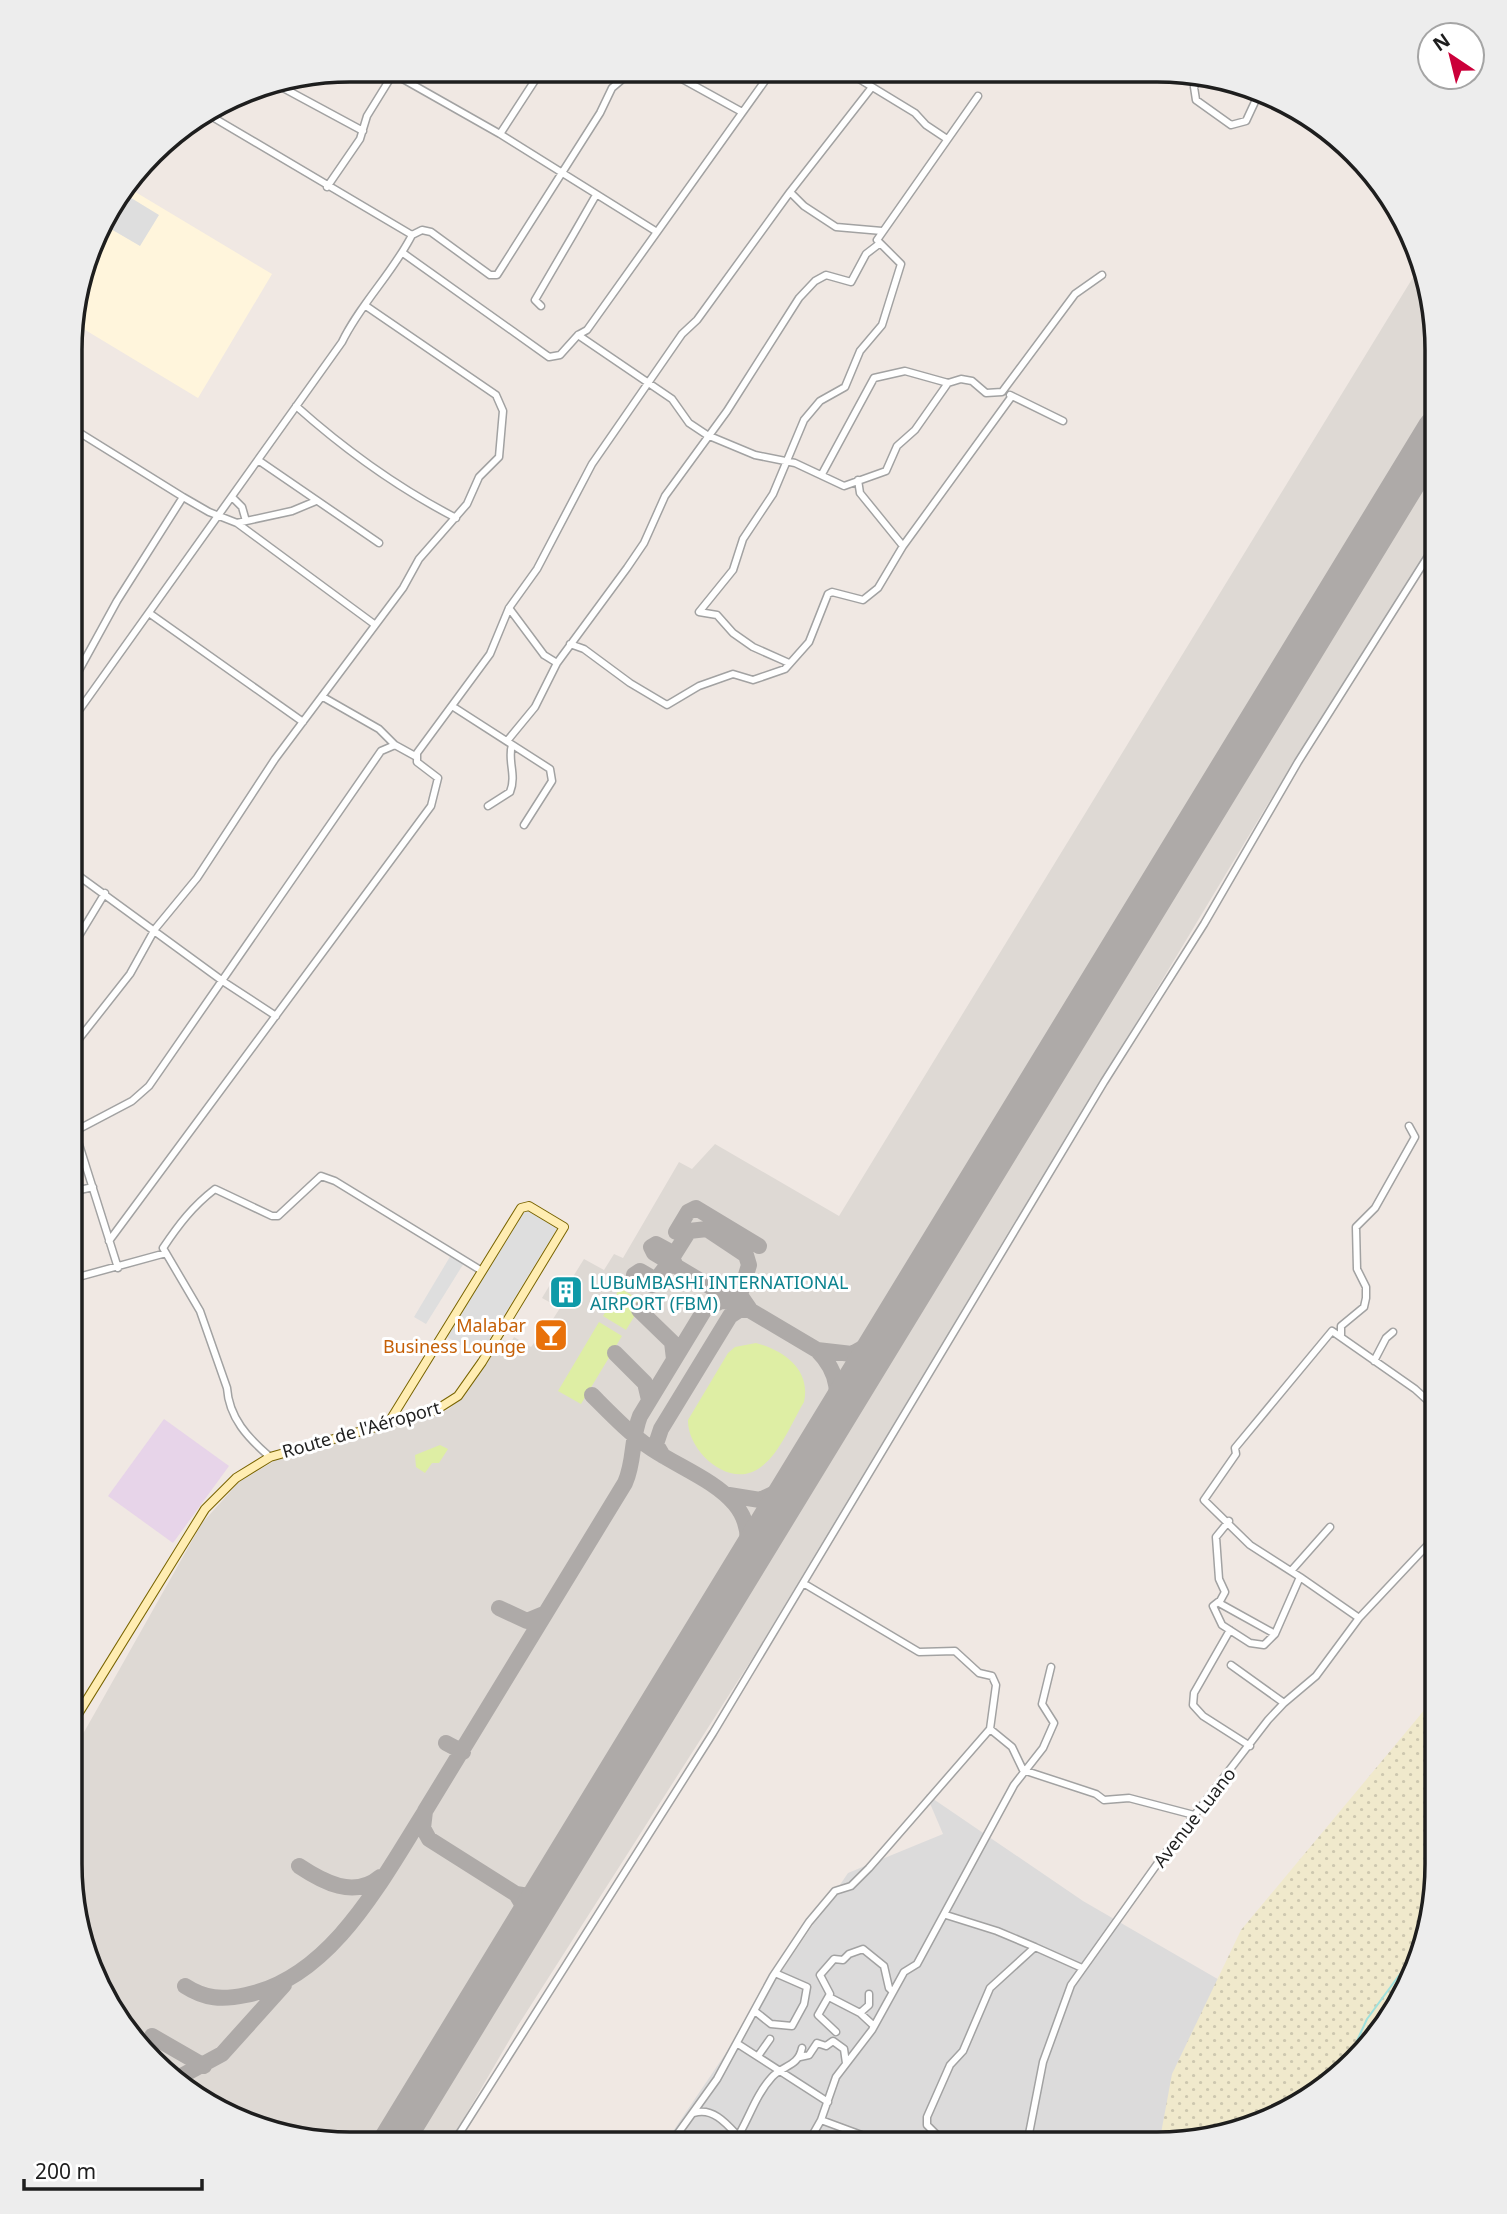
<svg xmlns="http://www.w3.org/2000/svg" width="1507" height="2214" font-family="'Noto Sans',sans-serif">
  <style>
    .residential { fill: #dcdbdb }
    .industrial { fill: #e7d4e9 }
    .education { fill: #fff5dc }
    .airport { fill: #ded9d4 }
    .farmland { fill: url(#farmland-dots) }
    .grass { fill: #deeea4 }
    .parking { fill: #dedede }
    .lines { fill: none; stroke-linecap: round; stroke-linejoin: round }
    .stream { stroke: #9fe1dd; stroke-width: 2 }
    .taxiway { stroke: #aeaaa8; stroke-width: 16 }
    .runway { stroke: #aeaaa8; stroke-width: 40 }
    .minor-casing { stroke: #a2a2a2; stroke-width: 9 }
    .secondary-casing { stroke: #796400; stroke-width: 10 }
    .minor { stroke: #fff; stroke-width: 6 }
    .secondary { stroke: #ffedb2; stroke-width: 8 }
    .labels { text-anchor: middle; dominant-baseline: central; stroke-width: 6; stroke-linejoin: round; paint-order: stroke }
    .culture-label { font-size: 18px; fill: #0d838f; stroke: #fff; text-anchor: start }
    .food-label { font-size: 18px; fill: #c56008; stroke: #fff; text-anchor: end }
    .street-label { font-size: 18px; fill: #1e1e1e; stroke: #fff }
    .rim { fill: none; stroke: #1e1e1e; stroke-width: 3.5 }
  </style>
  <defs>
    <pattern id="farmland-dots" width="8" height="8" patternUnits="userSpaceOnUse" patternTransform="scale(1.75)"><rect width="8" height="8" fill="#f0e9cc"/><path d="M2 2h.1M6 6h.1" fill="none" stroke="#cdc7af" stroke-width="1.8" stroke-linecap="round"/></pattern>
  </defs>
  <rect width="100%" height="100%" fill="#f0e8e3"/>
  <path class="residential" d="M 926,1794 L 1083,1901 L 1354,2058 L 1327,2086 L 1264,2122 L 1157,2144 L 665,2143 L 848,1873 L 943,1834 Z"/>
  <path class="industrial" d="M 164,1419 L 229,1466 L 173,1543 L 108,1496 Z"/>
  <path class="education" d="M 127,187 L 272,274 L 198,398 L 72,322 L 72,314 L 107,211 Z"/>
  <path class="airport" d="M 1420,266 L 1437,351 L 1437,536 L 1266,807 L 801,1582 L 517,2027 L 450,2142 L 315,2142 L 244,2123 L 180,2086 L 128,2034 L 92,1971 L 70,1863 L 70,1757 L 202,1523 L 239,1482 L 281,1457 L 437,1415 L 449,1409 L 465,1393 L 499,1338 L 510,1344 L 514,1337 L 531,1347 L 534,1343 L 537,1344 L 560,1308 L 542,1298 L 554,1278 L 573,1288 L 576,1283 L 571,1280 L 584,1259 L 604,1270 L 614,1254 L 623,1258 L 679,1162 L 692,1169 L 715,1144 L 839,1216 Z"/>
  <path class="farmland" d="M 1436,1696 L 1436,1882 L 1422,1954 L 1389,2020 L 1327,2086 L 1264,2122 L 1159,2144 L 1172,2074 L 1241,1930 Z"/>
  <path class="grass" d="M 620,1288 L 643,1302 L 626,1330 L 603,1316 Z
    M 599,1322 L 622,1336 L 581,1404 L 558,1391 Z
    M 756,1343 C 785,1351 811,1370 804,1402 C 792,1422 780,1453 761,1467 C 730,1491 687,1451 688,1420 L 728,1353 L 735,1347 Z
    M 440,1445 L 448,1449 L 439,1463 L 432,1463 L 425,1473 L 416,1467 L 415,1455 Z"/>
  <path class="parking" d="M 123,193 L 159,215 L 140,246 L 104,225 Z
    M 526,1207 L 558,1227 L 479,1356 L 447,1337 Z
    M 451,1255 L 464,1263 L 426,1324 L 414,1317 Z"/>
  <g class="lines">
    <path class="stream" d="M 1345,2067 L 1367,2019 L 1414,1955 L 1427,1931"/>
    <path class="taxiway" d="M 1430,441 L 1437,415
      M 1406,481 L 1437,457
      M 676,1232 L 688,1212 L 696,1208 L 759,1246
      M 669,1251 L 656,1244 L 651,1247 L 654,1253 L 674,1265
      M 676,1266 L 672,1258 L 689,1231 L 707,1229 L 746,1255 L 749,1265 L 740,1295 L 749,1308
      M 652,1278 L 640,1271 L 634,1275 L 636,1279 L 652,1285 L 666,1267 L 674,1265 L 734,1301
      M 639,1310 L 672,1342 L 674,1359
      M 817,1350 L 852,1354 L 884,1336
      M 615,1353 L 645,1383 L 649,1400
      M 592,1395 C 611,1414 630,1434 652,1449 C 699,1480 767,1497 743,1567
      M 663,1456 L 656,1444 L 661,1429 L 730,1316 L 739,1310 L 750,1310
      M 729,1495 L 760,1500 L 794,1484
      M 499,1608 L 527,1621 L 544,1614
      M 446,1743 L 463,1752
      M 299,1866 C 323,1882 354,1899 380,1877
      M 516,1894 L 529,1896 L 548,1887
      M 524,1926 L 525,1909 L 516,1894 L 429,1839 L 423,1828 L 425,1811 L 625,1483 C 635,1461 631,1438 640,1416 L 705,1309 L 721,1301 L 736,1302 L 817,1350 C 840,1373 841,1397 830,1426
      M 185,1986 C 205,1999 222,2000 246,1995 C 331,1978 381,1881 424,1813
      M 152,2036 L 204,2066
      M 174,2080 L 222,2054 L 284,1985"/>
    <path class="runway" d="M 393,2142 L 1437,430"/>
    <g class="minor-casing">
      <path id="minor" d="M 387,70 L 500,134 L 657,232
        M 846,71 L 915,113 L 926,125 L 947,139
        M 675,75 L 742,112
        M 1202,75 L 1194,87 L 1196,100 L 1231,125 L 1246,121 L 1260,91
        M 864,82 L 871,72
        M 274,83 L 363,131
        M 209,115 L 412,235
        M 500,134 L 541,71
        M 327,187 L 360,139 L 367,116 L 393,74
        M 790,192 L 804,206 L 836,227 L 882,231
        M 403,253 L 549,357 L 560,355 L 578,335 L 587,330 L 772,71
        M 541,306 L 535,300 C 555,266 576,230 596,195
        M 578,335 L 672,399 L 689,423 L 707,435 L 755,455 L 795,463 L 844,486 L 886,471 L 897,446 L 915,430 L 948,383 L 961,379 L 972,381 L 986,393 L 1002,392 L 1075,294 L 1102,275
        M 1010,395 L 1063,421
        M 296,406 C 343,448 400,489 456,518
        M 258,460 L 379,543
        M 822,474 L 874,378 L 905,371 L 948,383
        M 858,480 L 860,493 L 903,546
        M 183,497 L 209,512 L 237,523 L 374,624
        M 232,497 L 242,507 L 246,521
        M 237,523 L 292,511 L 316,501
        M 509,608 L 544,655 L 557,663
        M 149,613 L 303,722
        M 570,644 L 584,649 L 630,683 L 667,705 L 699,686 L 733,674 L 753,680 L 785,669 L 809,642 L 828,594 L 832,592 L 863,600 L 878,588 L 903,546 L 1012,396
        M 789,663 L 753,647 L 733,633 L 717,615 L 699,612 L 733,570 L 743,539 L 773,494 L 804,420 L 820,401 L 845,387 L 860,351 L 882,325 L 901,264 L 877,240 L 978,96
        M 72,683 L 117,601 L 183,497 L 72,428
        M 323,697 L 379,729 L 395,745
        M 452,706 L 550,769 L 552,781 L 524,825
        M 72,711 L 80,709 L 342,342 C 361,303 392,274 412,235 L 422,230 L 431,232 L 490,275 L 497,275 L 600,113 L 612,88 L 632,71
        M 507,741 L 535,707 L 557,663 L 627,568 L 644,543 L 665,496 L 727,411 L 799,298 L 815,281 L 826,275 L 851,282 L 866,254 L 879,244
        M 488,806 L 510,792 C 517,775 507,760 512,745
        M 72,871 L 224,982 L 276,1016
        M 71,949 L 105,893
        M 71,1049 L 130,974 L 155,929 L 197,878 L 275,759 L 403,588 L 419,559 L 467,504 L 479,477 L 499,457 L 503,411 L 496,395 L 366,306
        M 71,1119 L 118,1268
        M 75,1131 L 132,1101 L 149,1086 L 381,751 L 395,745 L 415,756
        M 71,1192 L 93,1187
        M 109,1241 L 431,806 L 438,778 L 417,762 L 417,753 L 490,654 L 509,608 L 537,569 L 592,464 L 682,334 L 697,320 L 790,192 L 872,87
        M 71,1279 L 166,1253
        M 1341,1335 L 1341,1326 L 1364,1307 L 1366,1298 L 1366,1287 L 1357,1269 L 1356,1227 L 1375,1208 L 1415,1137 L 1409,1126
        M 1374,1361 L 1386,1338 L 1393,1332
        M 270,1457 C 248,1438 229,1418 227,1388 L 200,1311 L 163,1248 C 179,1224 193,1206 215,1189 L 272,1216 L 278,1216 L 321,1176 L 335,1181 L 482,1271
        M 1229,1521 L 1216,1537 L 1219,1579 L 1225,1592 L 1219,1603 L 1275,1634 L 1300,1577 L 1359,1618
        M 1291,1571 L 1330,1527
        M 1300,1577 L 1250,1545 L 1204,1500 L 1236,1454 L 1235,1448 L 1332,1331 L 1415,1389 L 1437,1409
        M 803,1583 L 919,1652 L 955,1651 L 979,1673 L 992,1676 L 996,1685 L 990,1729 L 1012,1747 L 1023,1770 L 1096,1794 L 1104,1800 L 1129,1798 L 1194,1815
        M 1218,1602 L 1213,1606 L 1222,1625 L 1250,1643 L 1264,1645 L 1275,1634
        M 1230,1630 L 1194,1693 L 1193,1705 L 1203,1716 L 1250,1746
        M 1231,1665 L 1284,1703
        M 946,1915 L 997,1931 L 1035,1947
        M 829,1997 L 860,2013 L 874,2026
        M 756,2012 L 771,2024 L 792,2026 L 804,2004 L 807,1987 L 775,1973
        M 860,2013 L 869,2005 L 869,1994
        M 836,2032 L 818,2015 L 830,1994 L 820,1975 L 834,1959 L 843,1960 L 849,1954 L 863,1949 L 884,1966 L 889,1988 L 893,1992
        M 738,2044 L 828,2102
        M 758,2056 L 770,2039
        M 800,2057 L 809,2055 L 817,2043 L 826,2046 L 833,2041 L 844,2049 L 846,2063
        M 694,2113 C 713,2107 727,2124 738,2136
        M 821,2120 L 883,2143
        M 937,2141 L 937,2135 L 927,2125 L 927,2117 L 950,2065 L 963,2051 L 990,1988 L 1035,1947 L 1082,1968
        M 454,2142 L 713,1733 L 1104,1082 L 1204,924 L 1298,762 L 1437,542
        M 936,2142 L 951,2143
        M 671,2143 L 717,2079 L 773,1976 L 809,1922 L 835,1891 L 851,1886 L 869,1868 L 990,1729
        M 734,2143 C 749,2120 754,2097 772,2077 C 783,2065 798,2067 802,2048
        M 808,2143 L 821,2120 L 836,2077 L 872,2030 L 904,1972 L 917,1964 L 1014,1785 L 1043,1748 L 1054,1723 L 1042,1704 L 1051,1667
        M 1027,2144 L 1043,2062 L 1071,1985 L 1160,1860 L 1268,1720 L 1284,1703 L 1316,1676 L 1359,1618 L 1437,1535"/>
    </g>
    <g class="secondary-casing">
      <path id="secondary" d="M 70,1727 L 205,1509 L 236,1478 L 270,1457 L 436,1410 L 458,1396 L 482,1362 L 564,1227 L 529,1206 L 521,1208 L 389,1422"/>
    </g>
    <use href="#minor" class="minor"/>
    <use href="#secondary" class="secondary"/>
  </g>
  <defs>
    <g id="building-square" transform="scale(1.75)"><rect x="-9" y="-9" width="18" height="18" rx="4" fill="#0f9aa8" stroke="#fff"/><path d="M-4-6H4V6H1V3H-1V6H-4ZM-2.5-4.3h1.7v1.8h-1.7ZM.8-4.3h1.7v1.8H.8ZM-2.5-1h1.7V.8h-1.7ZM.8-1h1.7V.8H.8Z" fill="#fff"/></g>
    <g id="bar-square" transform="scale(1.75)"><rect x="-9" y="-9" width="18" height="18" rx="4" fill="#e8710a" stroke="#fff"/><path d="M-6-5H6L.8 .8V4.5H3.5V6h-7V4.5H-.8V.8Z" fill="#fff"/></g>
  </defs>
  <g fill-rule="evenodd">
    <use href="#building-square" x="566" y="1292"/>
    <use href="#bar-square" x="551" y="1335"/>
  </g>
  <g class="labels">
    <g class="culture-label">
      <text x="590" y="1282">LUBuMBASHI INTERNATIONAL<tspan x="590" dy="21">AIRPORT (FBM)</tspan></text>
    </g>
    <g class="food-label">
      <text x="526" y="1325">Malabar<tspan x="526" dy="21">Business Lounge</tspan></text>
    </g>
    <g class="street-label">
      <text transform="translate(361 1429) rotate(-16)">Route de l'Aéroport</text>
      <text transform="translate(1194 1817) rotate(-52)">Avenue Luano</text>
    </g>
  </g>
  <path d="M0 0H1507V2214H0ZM350 82H1157A268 268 0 0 1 1425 350V1864A268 268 0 0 1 1157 2132H350A268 268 0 0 1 82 1864V350A268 268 0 0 1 350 82Z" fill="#ededed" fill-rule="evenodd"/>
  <path class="rim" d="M350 82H1157A268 268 0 0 1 1425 350V1864A268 268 0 0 1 1157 2132H350A268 268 0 0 1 82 1864V350A268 268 0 0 1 350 82Z"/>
  <g transform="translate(1451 56) rotate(325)"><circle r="33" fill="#ffffff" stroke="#a5a5a5" stroke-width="2"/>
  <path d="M0-5L12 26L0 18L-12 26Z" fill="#cb003a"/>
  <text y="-10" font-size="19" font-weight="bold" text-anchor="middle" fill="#1e1e1e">N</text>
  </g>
  <path d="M24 2179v10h178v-10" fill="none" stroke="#1e1e1e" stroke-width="3.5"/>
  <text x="35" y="2179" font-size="21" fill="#1e1e1e" stroke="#ffffff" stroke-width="5" paint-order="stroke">200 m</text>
</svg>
